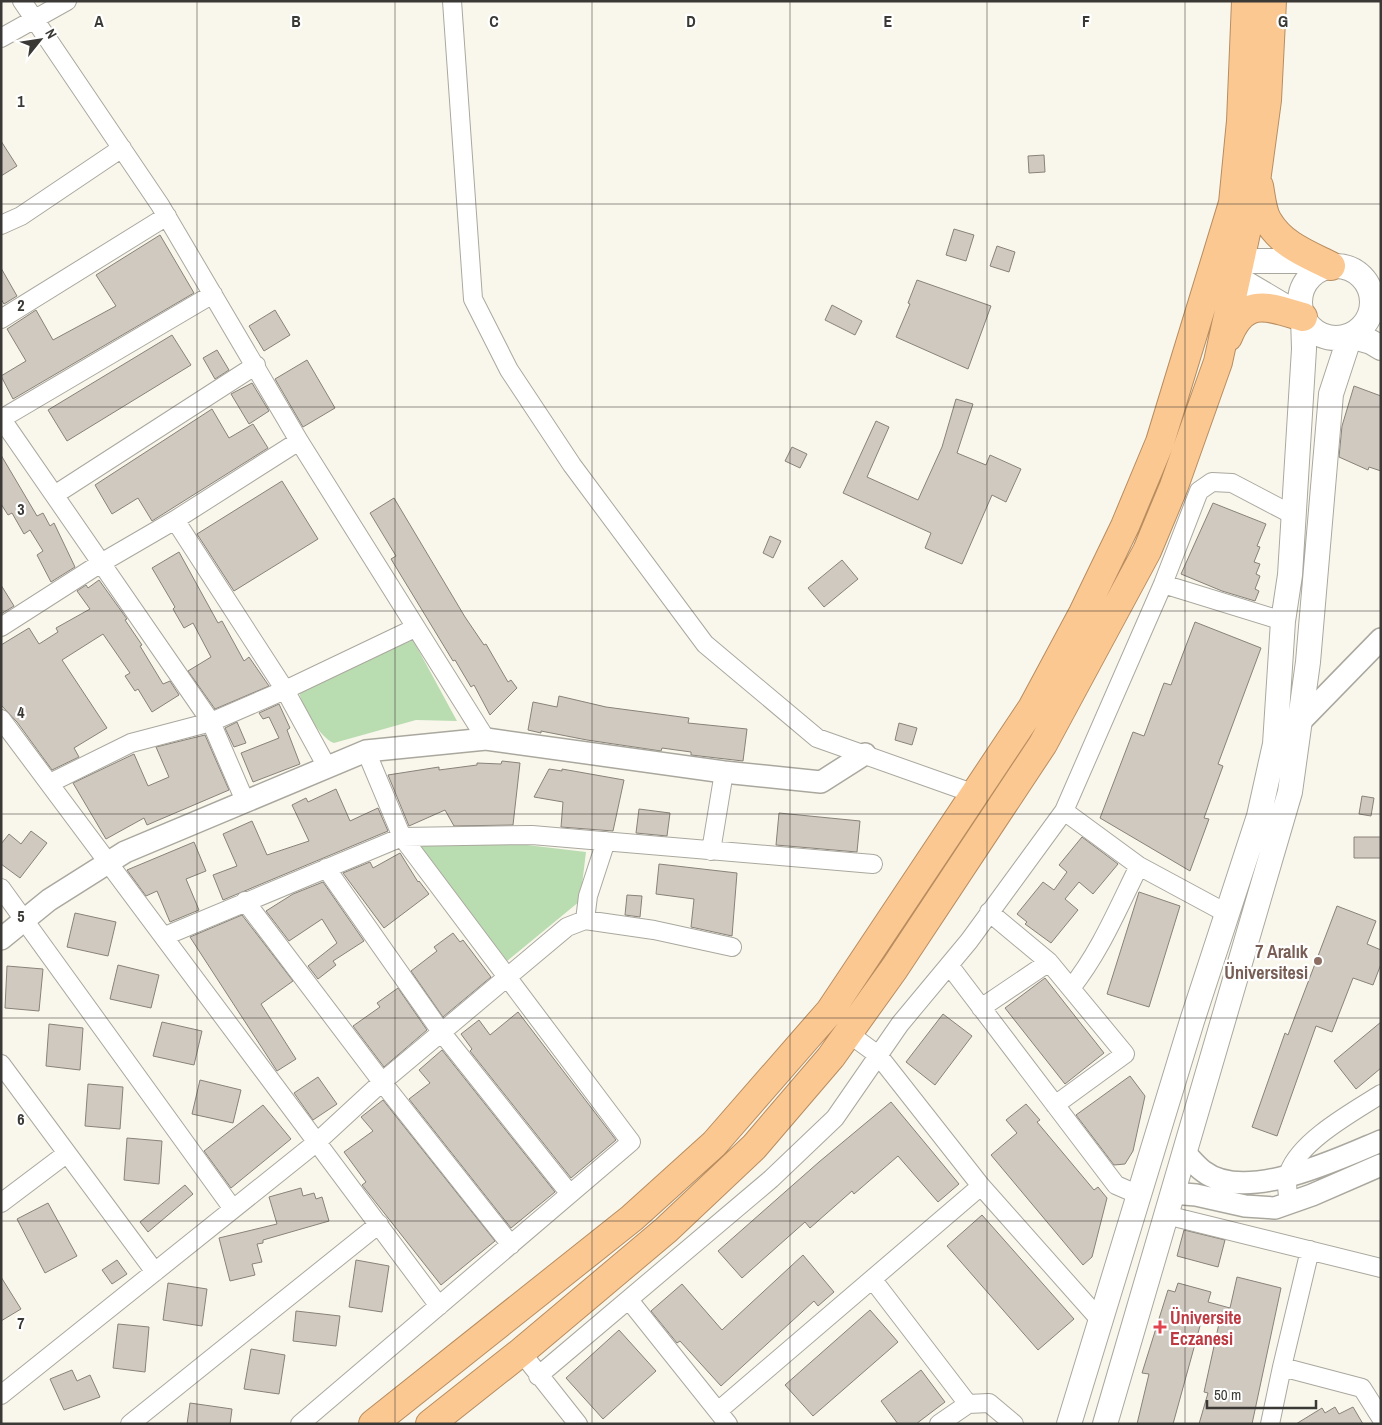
<svg xmlns="http://www.w3.org/2000/svg" width="1382" height="1425" font-family="'Archivo Narrow',sans-serif">
  <style>
    .green { fill: #badcb1 }
    .building { fill: #d0c9c0; stroke: #89827a }
    .lines { fill: none; stroke-linecap: round; stroke-linejoin: round }
    .minor-casing { stroke: #aaa89e; stroke-width: 20 }
    .tertiary-casing { stroke: #aaa89e; stroke-width: 24 }
    .secondary-casing { stroke: #aaa89e; stroke-width: 26 }
    .trunk-casing { stroke: #b78d60; stroke-width: 30 }
    .minor { stroke: #fff; stroke-width: 18 }
    .tertiary { stroke: #fff; stroke-width: 21 }
    .secondary { stroke: #fff; stroke-width: 24 }
    .trunk { stroke: #fcc892; stroke-width: 28 }
    .grid { fill: none; stroke: #3a3935; stroke-width: 1; stroke-opacity: 0.55 }
    .education-dot { fill: #8d6e63; stroke: #fff; stroke-width: 2 }
    .health-dot { fill: #e0444e; stroke: #fff; stroke-width: 2 }
    .labels { text-anchor: middle; dominant-baseline: central; stroke-width: 4.5; stroke-linejoin: round; paint-order: stroke }
    .education-label { font-size: 18px; font-weight: bold; fill: #785e54; stroke: #fff; text-anchor: end }
    .health-label { font-size: 18px; font-weight: bold; fill: #be3a42; stroke: #fff; text-anchor: start }
    .grid-label { font-size: 16px; text-anchor: middle; font-weight: bold; fill: #3a3935; stroke: #fff; stroke-width: 4.5; stroke-linejoin: round; paint-order: stroke }
  </style>
  <rect width="100%" height="100%" fill="#f9f7ec"/>
  <path class="green" d="M 413,640 L 457,721 L 416,720 L 334,743 C 321,739 299,704 299,689 Z
    M 510,843 L 586,852 L 580,901 L 506,962 L 418,846 Z"/>
  <path class="building" d="M 1,141 L 17,166 L 1,176 Z
    M 1044,155 L 1045,172 L 1029,173 L 1028,156 Z
    M 954,229 L 974,235 L 966,261 L 946,255 Z
    M 160,235 L 194,293 L 13,399 L 1,376 L 26,361 L 7,329 L 36,310 L 53,340 L 116,306 L 96,275 Z
    M 997,246 L 1015,252 L 1009,272 L 990,266 Z
    M 1,268 L 17,296 L 4,304 L 1,299 Z
    M 917,280 L 991,306 L 968,369 L 896,337 L 910,304 L 908,303 Z
    M 832,305 L 862,321 L 855,335 L 825,320 Z
    M 275,310 L 290,335 L 264,351 L 249,326 Z
    M 172,335 L 191,365 L 67,441 L 48,410 Z
    M 217,350 L 229,370 L 215,379 L 203,358 Z
    M 307,360 L 335,408 L 303,427 L 275,379 Z
    M 252,383 L 269,411 L 249,424 L 231,394 Z
    M 1354,386 L 1381,396 L 1381,471 L 1369,467 L 1368,470 L 1339,457 L 1342,426 Z
    M 956,399 L 973,404 L 957,453 L 986,465 L 990,455 L 1021,469 L 1006,502 L 992,495 L 962,564 L 925,548 L 931,533 L 843,493 L 876,421 L 889,427 L 867,477 L 918,500 L 942,447 Z
    M 212,409 L 229,438 L 253,424 L 268,448 L 152,521 L 138,498 L 112,514 L 95,485 Z
    M 792,447 L 807,454 L 800,468 L 785,461 Z
    M 1,455 L 37,516 L 43,513 L 50,526 L 54,523 L 75,567 L 51,582 L 37,555 L 43,551 L 30,530 L 24,534 L 12,513 L 8,515 L 1,504 Z
    M 282,481 L 318,539 L 234,591 L 197,534 Z
    M 394,498 L 465,617 L 484,645 L 486,644 L 508,682 L 511,680 L 517,688 L 490,715 L 474,685 L 471,687 L 455,660 L 453,661 L 391,559 L 396,556 L 370,513 Z
    M 1213,503 L 1266,524 L 1257,546 L 1260,547 L 1254,562 L 1260,564 L 1256,574 L 1260,576 L 1255,589 L 1259,591 L 1255,601 L 1222,591 L 1181,574 Z
    M 770,536 L 781,541 L 773,558 L 763,553 Z
    M 179,552 L 218,623 L 222,621 L 244,661 L 249,657 L 269,686 L 215,709 L 188,671 L 211,657 L 193,623 L 184,628 L 173,609 L 175,607 L 152,568 Z
    M 842,560 L 858,579 L 824,607 L 808,588 Z
    M 99,580 L 127,619 L 125,620 L 142,645 L 140,646 L 163,684 L 170,681 L 179,695 L 152,712 L 138,689 L 135,691 L 125,676 L 130,673 L 103,634 L 62,660 L 107,728 L 74,748 L 79,757 L 52,770 L 17,722 L 1,705 L 1,645 L 29,628 L 39,644 L 58,632 L 56,628 L 90,609 L 77,591 L 86,585 L 88,588 Z
    M 1,585 L 14,606 L 1,614 Z
    M 1195,622 L 1261,648 L 1218,764 L 1223,766 L 1204,818 L 1209,819 L 1190,871 L 1100,818 L 1133,732 L 1144,736 L 1164,683 L 1171,685 Z
    M 559,696 L 606,707 L 689,718 L 688,723 L 747,729 L 743,761 L 691,755 L 691,752 L 662,748 L 661,751 L 587,740 L 541,731 L 541,733 L 528,730 L 533,702 L 557,707 Z
    M 279,704 L 290,728 L 287,730 L 300,764 L 253,782 L 241,753 L 279,738 L 269,717 L 263,719 L 259,713 Z
    M 237,722 L 246,743 L 234,747 L 225,728 Z
    M 899,723 L 917,728 L 912,745 L 895,740 Z
    M 205,735 L 229,790 L 147,825 L 144,818 L 106,839 L 73,783 L 134,754 L 148,786 L 169,777 L 156,747 Z
    M 502,761 L 520,763 L 513,825 L 454,826 L 445,810 L 409,826 L 388,775 L 439,767 L 439,770 L 477,765 L 477,763 L 501,764 Z
    M 549,769 L 562,771 L 562,769 L 624,780 L 613,831 L 561,827 L 563,802 L 534,797 Z
    M 336,789 L 350,821 L 378,808 L 388,831 L 223,900 L 213,875 L 237,866 L 223,834 L 252,821 L 267,855 L 309,841 L 292,805 L 306,798 L 308,802 Z
    M 1362,796 L 1374,798 L 1371,816 L 1359,814 Z
    M 639,809 L 670,813 L 667,836 L 636,833 Z
    M 779,813 L 860,821 L 857,852 L 776,845 Z
    M 31,831 L 47,843 L 20,878 L 1,864 L 1,844 L 9,834 L 21,844 Z
    M 1082,837 L 1118,864 L 1093,894 L 1079,882 L 1065,899 L 1078,910 L 1051,943 L 1025,924 L 1027,922 L 1017,914 L 1043,882 L 1054,890 L 1067,872 L 1059,865 Z
    M 1354,837 L 1381,837 L 1381,858 L 1354,858 Z
    M 194,842 L 206,871 L 186,879 L 199,910 L 170,922 L 157,891 L 146,896 L 127,870 Z
    M 400,853 L 418,882 L 419,881 L 429,894 L 384,928 L 343,873 L 370,862 L 373,868 Z
    M 659,864 L 737,873 L 732,936 L 691,927 L 694,899 L 656,894 Z
    M 323,882 L 364,941 L 333,961 L 336,965 L 318,979 L 308,966 L 337,943 L 322,919 L 289,941 L 266,911 L 293,894 Z
    M 1139,892 L 1180,906 L 1149,1007 L 1107,994 Z
    M 627,895 L 642,896 L 640,917 L 625,915 Z
    M 1337,906 L 1376,921 L 1367,944 L 1381,950 L 1381,964 L 1373,985 L 1353,978 L 1332,1032 L 1316,1026 L 1277,1136 L 1252,1127 L 1285,1033 L 1288,1035 Z
    M 75,913 L 116,922 L 108,956 L 67,947 Z
    M 242,915 L 293,981 L 261,1004 L 296,1059 L 277,1071 L 190,937 Z
    M 453,933 L 460,942 L 463,940 L 491,977 L 443,1017 L 411,971 L 437,951 L 434,947 Z
    M 118,965 L 159,975 L 151,1008 L 110,999 Z
    M 7,966 L 43,969 L 39,1011 L 5,1008 Z
    M 1045,978 L 1104,1053 L 1065,1084 L 1005,1008 Z
    M 398,988 L 427,1030 L 384,1067 L 353,1026 L 380,1007 L 377,1003 Z
    M 518,1012 L 616,1140 L 571,1178 L 470,1051 L 472,1049 L 461,1034 L 479,1020 L 490,1035 Z
    M 943,1014 L 972,1036 L 935,1085 L 906,1062 Z
    M 162,1022 L 202,1031 L 194,1065 L 153,1056 Z
    M 1381,1022 L 1381,1068 L 1356,1089 L 1334,1061 Z
    M 49,1024 L 83,1028 L 80,1070 L 46,1066 Z
    M 442,1050 L 555,1192 L 511,1228 L 409,1099 L 430,1083 L 419,1070 Z
    M 1130,1076 L 1145,1096 L 1133,1151 L 1125,1164 L 1114,1165 L 1076,1115 Z
    M 318,1077 L 337,1104 L 313,1120 L 294,1093 Z
    M 200,1080 L 241,1090 L 233,1123 L 192,1114 Z
    M 88,1084 L 123,1087 L 120,1129 L 85,1126 Z
    M 383,1100 L 495,1241 L 441,1285 L 362,1185 L 366,1182 L 344,1152 L 373,1131 L 361,1117 Z
    M 891,1102 L 959,1184 L 938,1202 L 898,1156 L 854,1194 L 852,1191 L 810,1228 L 805,1222 L 742,1278 L 718,1251 L 819,1162 Z
    M 1026,1104 L 1040,1120 L 1037,1122 L 1094,1190 L 1098,1187 L 1107,1198 L 1092,1257 L 1083,1265 L 991,1155 L 1017,1133 L 1006,1120 Z
    M 263,1105 L 291,1139 L 231,1188 L 204,1151 Z
    M 127,1138 L 162,1141 L 159,1184 L 124,1180 Z
    M 185,1185 L 193,1194 L 148,1232 L 140,1222 Z
    M 301,1188 L 303,1196 L 314,1193 L 316,1199 L 322,1197 L 329,1221 L 263,1240 L 263,1243 L 257,1244 L 262,1262 L 252,1264 L 255,1275 L 230,1281 L 219,1238 L 277,1224 L 269,1197 Z
    M 48,1203 L 77,1256 L 45,1273 L 17,1219 Z
    M 982,1215 L 1074,1319 L 1038,1350 L 947,1246 Z
    M 1184,1230 L 1225,1240 L 1218,1267 L 1177,1256 Z
    M 803,1255 L 834,1292 L 818,1306 L 814,1301 L 721,1386 L 680,1341 L 677,1343 L 651,1311 L 682,1284 L 722,1330 Z
    M 117,1260 L 127,1274 L 112,1284 L 102,1270 Z
    M 356,1260 L 389,1266 L 382,1312 L 349,1307 Z
    M 1,1277 L 21,1309 L 1,1321 Z
    M 1237,1277 L 1281,1288 L 1252,1424 L 1199,1424 L 1208,1393 L 1204,1392 L 1220,1319 L 1203,1315 L 1173,1424 L 1137,1424 L 1149,1374 L 1142,1373 L 1168,1290 L 1175,1292 L 1178,1283 L 1211,1292 L 1208,1302 L 1230,1308 Z
    M 168,1283 L 207,1289 L 202,1326 L 163,1320 Z
    M 870,1310 L 898,1342 L 813,1416 L 785,1385 Z
    M 296,1311 L 340,1316 L 336,1346 L 293,1341 Z
    M 118,1324 L 149,1327 L 145,1372 L 113,1368 Z
    M 619,1330 L 656,1371 L 603,1419 L 566,1378 Z
    M 251,1349 L 285,1355 L 279,1394 L 244,1389 Z
    M 72,1370 L 77,1381 L 90,1375 L 100,1397 L 64,1410 L 50,1379 Z
    M 921,1370 L 945,1402 L 916,1424 L 898,1424 L 881,1401 Z
    M 190,1403 L 232,1409 L 230,1424 L 187,1424 Z
    M 1335,1407 L 1339,1414 L 1353,1407 L 1363,1424 L 1296,1424 L 1322,1408 L 1325,1413 Z"/>
  <g class="lines">
    <g class="minor-casing">
      <path id="minor" d="M 22,1 L 160,205 L 299,441
        M 452,1 L 473,299 L 509,370 L 572,465 L 705,644 L 817,738 L 975,794
        M 1,38 L 67,1
        M 1,225 L 21,216 L 122,148
        M 1,319 L 167,216
        M 1,418 L 211,722 L 245,801
        M 1,419 L 213,294
        M 56,494 L 256,365
        M 175,520 L 285,690 L 327,767
        M 1163,584 L 1283,621
        M 1,627 L 101,563 L 175,520 L 299,441 L 486,739
        M 1,719 L 439,1306
        M 50,783 L 131,743 L 211,722 L 285,690 L 415,628
        M 1064,811 L 1139,866 L 1228,914
        M 711,851 L 724,772
        M 326,868 L 442,1033 L 570,1194
        M 1,888 L 233,1209
        M 245,901 L 382,1082 L 511,1245
        M 989,912 L 1049,962 L 1125,1054 L 1055,1105
        M 585,920 L 588,896 L 606,841
        M 165,936 L 402,837 L 532,835 L 873,864
        M 949,965 L 1116,1185 L 1139,1195
        M 1071,988 C 1100,952 1118,908 1139,866
        M 981,1008 L 1049,962
        M 848,1033 L 878,1055 L 981,1186 L 1101,1321
        M 1,1064 L 155,1272
        M 1,1203 L 66,1154
        M 1289,1203 C 1288,1194 1285,1181 1289,1172 C 1301,1140 1353,1112 1381,1094
        M 1166,1215 L 1381,1268
        M 1310,1250 L 1282,1367 L 1362,1388 L 1381,1418
        M 873,1280 L 968,1404
        M 629,1300 L 728,1424
        M 521,1352 L 578,1424
        M 538,1376 L 771,1179 L 835,1118 L 900,1024 L 969,941 L 1064,811 L 1163,584 L 1199,491 L 1212,482 L 1232,483 L 1293,515
        M 1,1395 L 317,1142 L 382,1082 L 567,927 L 585,920 L 654,930 L 732,947
        M 718,1411 L 981,1186
        M 130,1424 L 379,1224
        M 300,1424 L 631,1142 L 402,837 L 366,751
        M 939,1424 L 968,1404 L 989,1403 L 1014,1424
        M 1270,1424 L 1282,1367"/>
    </g>
    <g class="tertiary-casing">
      <path id="tertiary" d="M 1301,721 L 1381,639
        M 1,939 L 49,900 L 125,852 L 366,751 L 486,739 L 724,772 L 821,782 L 865,754
        M 1184,1152 C 1190,1158 1196,1166 1203,1171 C 1245,1204 1338,1159 1381,1141
        M 1172,1193 L 1196,1195 L 1245,1206 L 1275,1208 L 1312,1195 L 1381,1165"/>
    </g>
    <g class="secondary-casing">
      <path id="secondary" d="M 1222,254 L 1241,261 L 1299,261 L 1322,265
        M1300 302a36 36 0 1 1 72 0a36 36 0 1 1-72 0Z
        M 1069,1424 L 1192,1021 L 1259,816 L 1275,744 L 1283,621 L 1290,575 L 1304,349 L 1303,317 L 1237,278 L 1220,273
        M 1105,1424 L 1290,792 L 1308,662 L 1331,394 L 1350,336 L 1371,342 L 1381,348"/>
    </g>
    <g class="trunk-casing">
      <path id="trunk" d="M 1259,186 C 1261,196 1262,212 1268,221 C 1282,245 1307,254 1331,266
        M 1228,337 C 1245,295 1269,307 1303,317
        M 373,1424 L 632,1218 L 714,1144 L 830,1011 L 1032,708 L 1083,613 L 1125,526 L 1160,442 L 1233,203 L 1241,121 L 1246,1
        M 430,1424 L 521,1352 L 666,1230 L 754,1147 L 831,1057 L 894,969 L 1043,744 L 1147,551 L 1174,486 L 1218,362 L 1254,196 L 1267,100 L 1272,1"/>
    </g>
    <use href="#minor" class="minor"/>
    <use href="#tertiary" class="tertiary"/>
    <use href="#secondary" class="secondary"/>
    <use href="#trunk" class="trunk"/>
  </g>
  <path class="grid" d="M 197,1 L 197,1424M 395,1 L 395,1424M 592,1 L 592,1424M 790,1 L 790,1424M 987,1 L 987,1424M 1185,1 L 1185,1424M 1,204 L 1381,204M 1,407 L 1381,407M 1,611 L 1381,611M 1,814 L 1381,814M 1,1018 L 1381,1018M 1,1221 L 1381,1221"/>
  <circle class="education-dot" cx="1318" cy="961" r="5"/>
  <path class="health-dot" d="M1157.5 1319.5h5v5h5v5h-5v5h-5v-5h-5v-5h5z"/>
  <g class="labels">
    <g class="education-label">
      <text x="1308" y="951">7 Aralık<tspan x="1308" dy="21">Üniversitesi</tspan></text>
    </g>
    <g class="health-label">
      <text x="1170" y="1317">Üniversite<tspan x="1170" dy="21">Eczanesi</tspan></text>
    </g>
  </g>
  <g class="grid-label">
    <text x="99" y="27">A</text>
    <text x="296" y="27">B</text>
    <text x="494" y="27">C</text>
    <text x="691" y="27">D</text>
    <text x="888" y="27">E</text>
    <text x="1086" y="27">F</text>
    <text x="1283" y="27">G</text>
    <text x="21" y="107">1</text>
    <text x="21" y="311">2</text>
    <text x="21" y="515">3</text>
    <text x="21" y="718">4</text>
    <text x="21" y="922">5</text>
    <text x="21" y="1125">6</text>
    <text x="21" y="1329">7</text>
  </g>
  <rect width="1382" height="1425" fill="none" stroke="#3a3935" stroke-width="5"/>
  <g transform="translate(40 40) rotate(60)" stroke="#ffffff" stroke-width="4" paint-order="stroke">
  <path d="M0-4L9 19L0 12L-9 19Z" fill="#3a3935"/>
  <text y="-8" font-size="14" font-weight="bold" text-anchor="middle" fill="#3a3935">N</text>
  </g>
  <path d="M1207 1400v8h109v-8" fill="none" stroke="#3a3935" stroke-width="2.5"/>
  <text x="1214" y="1400" font-size="15" fill="#3a3935" stroke="#ffffff" stroke-width="4" paint-order="stroke">50 m</text>
</svg>
